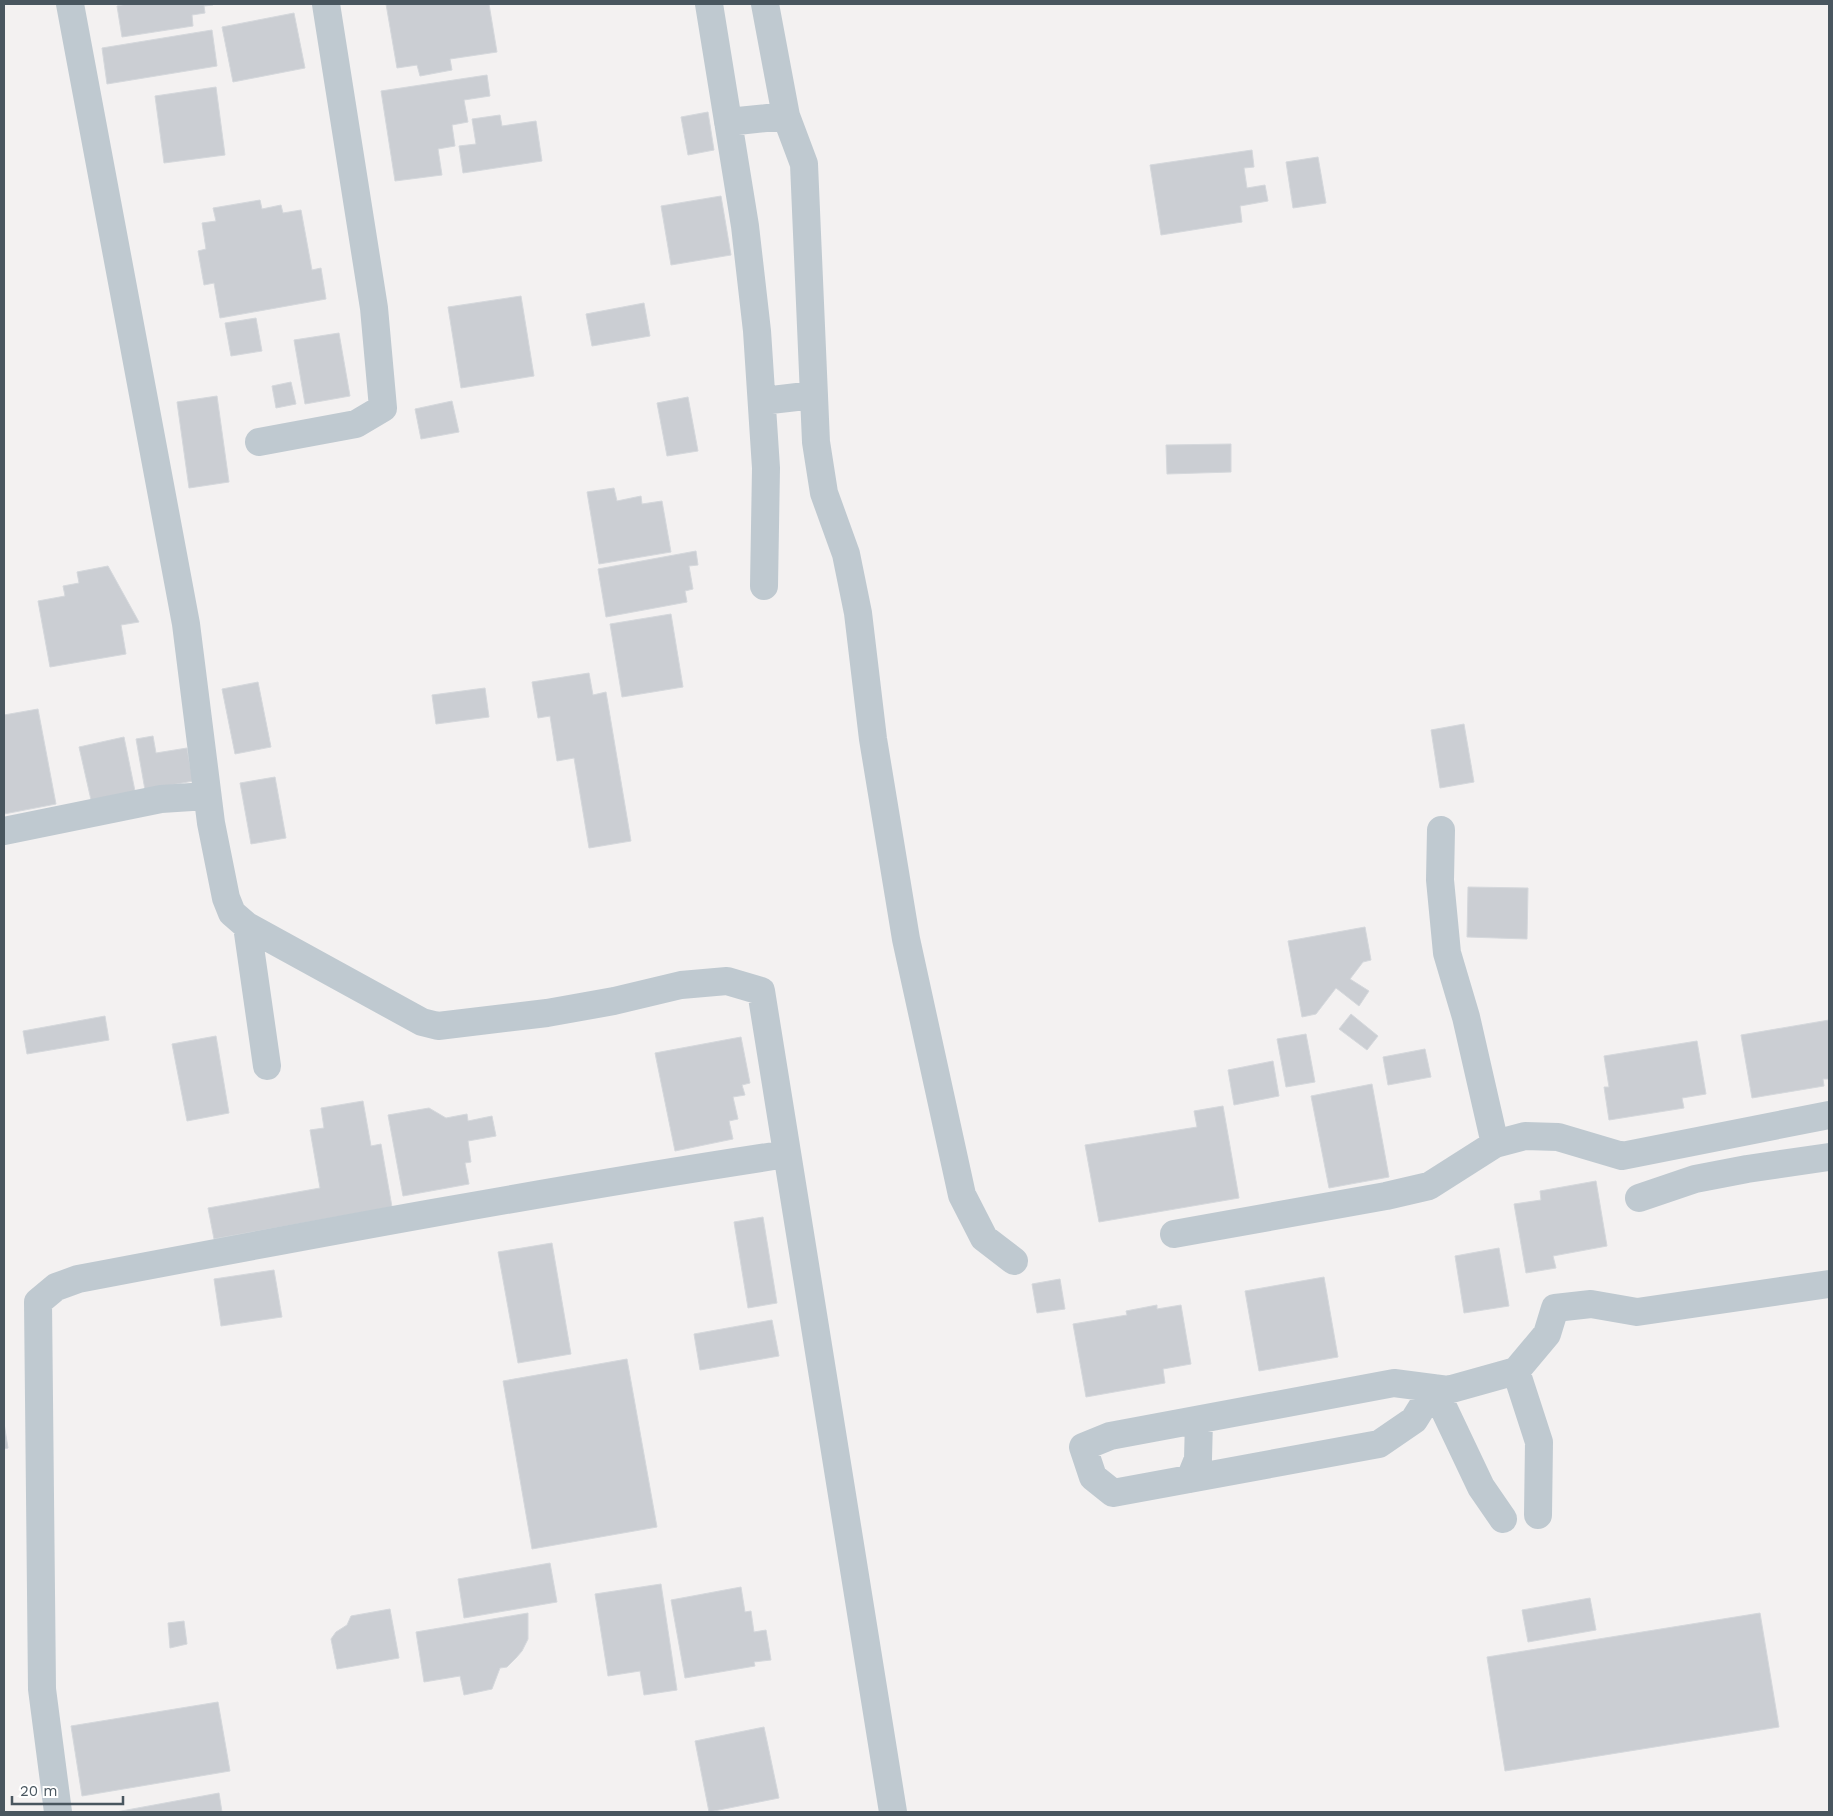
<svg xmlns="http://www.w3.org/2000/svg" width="1833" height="1816" font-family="'Work Sans',sans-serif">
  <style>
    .building { fill: #cbced3; stroke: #d5d8dc }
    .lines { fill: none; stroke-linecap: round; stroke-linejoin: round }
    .minor { stroke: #bfc9d0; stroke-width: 28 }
  </style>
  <rect width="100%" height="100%" fill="#f3f1f1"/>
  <path class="building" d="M 127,4 L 213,4 L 213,5 L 204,6 L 205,13 L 192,15 L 193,26 L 122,37 L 117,6 Z
    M 386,4 L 489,4 L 497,52 L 450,59 L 452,70 L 420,76 L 417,65 L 397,68 Z
    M 294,13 L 305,68 L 233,82 L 222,27 Z
    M 212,30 L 217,66 L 107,84 L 102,48 Z
    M 487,75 L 490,96 L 464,100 L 468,122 L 452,125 L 455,146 L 438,149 L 442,175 L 395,181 L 381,91 Z
    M 216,87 L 225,155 L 164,163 L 155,96 Z
    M 708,112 L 714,150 L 688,155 L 681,117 Z
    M 500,115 L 502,126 L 536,121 L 542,161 L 463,173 L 459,146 L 476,144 L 472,119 Z
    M 1252,150 L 1254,167 L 1244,168 L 1247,188 L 1265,185 L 1268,201 L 1240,206 L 1242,222 L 1161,235 L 1150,165 Z
    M 1318,157 L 1326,203 L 1293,208 L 1286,162 Z
    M 721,196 L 731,255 L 671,265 L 661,206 Z
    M 260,200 L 262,209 L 281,205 L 283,213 L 301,210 L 312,270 L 321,268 L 326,299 L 220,318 L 214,283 L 204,285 L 198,251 L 206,249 L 202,223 L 216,221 L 213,208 Z
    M 521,296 L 534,376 L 461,388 L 448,307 Z
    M 644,303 L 650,336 L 592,346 L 586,314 Z
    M 256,318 L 262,351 L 231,356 L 225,323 Z
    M 339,333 L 350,396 L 305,404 L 294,340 Z
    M 291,382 L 296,404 L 276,408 L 272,386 Z
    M 217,396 L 229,482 L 189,488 L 177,402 Z
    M 688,397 L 698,451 L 667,456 L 657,403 Z
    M 452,401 L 459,432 L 421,439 L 415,409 Z
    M 1231,444 L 1231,472 L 1167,474 L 1166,445 Z
    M 614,488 L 617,501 L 641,496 L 642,504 L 662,501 L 671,552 L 599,564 L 587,492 Z
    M 696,551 L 698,565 L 689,566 L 693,589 L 685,591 L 687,602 L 606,617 L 598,569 Z
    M 108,566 L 139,622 L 121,625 L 126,654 L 50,667 L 38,601 L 65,596 L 63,586 L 79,583 L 77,572 Z
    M 671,614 L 683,687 L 622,697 L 610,624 Z
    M 589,673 L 593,695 L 606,692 L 631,841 L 589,848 L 574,758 L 557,761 L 550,716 L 538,718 L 532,682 Z
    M 258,682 L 271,747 L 235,754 L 222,689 Z
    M 485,688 L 489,717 L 436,724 L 432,695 Z
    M 38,709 L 56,804 L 4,814 L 4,715 Z
    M 1464,724 L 1474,782 L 1440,788 L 1431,730 Z
    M 153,736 L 156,753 L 187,748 L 193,781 L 145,790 L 136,739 Z
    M 124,737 L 135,791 L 91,800 L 79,747 Z
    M 275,777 L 286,838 L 251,844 L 240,783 Z
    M 1468,887 L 1528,888 L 1527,939 L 1467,937 Z
    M 1365,927 L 1371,960 L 1363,962 L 1350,979 L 1369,991 L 1359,1006 L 1336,988 L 1316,1014 L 1302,1017 L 1288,941 Z
    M 1351,1014 L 1378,1036 L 1367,1050 L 1339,1029 Z
    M 105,1016 L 109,1040 L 27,1054 L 23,1031 Z
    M 1829,1020 L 1829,1079 L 1823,1079 L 1824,1086 L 1752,1098 L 1741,1035 Z
    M 1306,1034 L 1315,1082 L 1286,1087 L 1277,1039 Z
    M 216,1036 L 229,1113 L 187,1121 L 172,1044 Z
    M 741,1037 L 750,1083 L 742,1085 L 745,1095 L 733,1097 L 738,1119 L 729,1121 L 733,1139 L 675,1151 L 655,1053 Z
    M 1697,1041 L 1706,1094 L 1682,1098 L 1684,1108 L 1609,1120 L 1604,1087 L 1609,1087 L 1604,1056 Z
    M 1425,1049 L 1431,1077 L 1388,1085 L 1383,1057 Z
    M 1273,1061 L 1279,1096 L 1234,1105 L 1228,1070 Z
    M 1372,1084 L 1389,1177 L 1329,1188 L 1311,1096 Z
    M 363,1101 L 371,1146 L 381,1144 L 392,1207 L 214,1239 L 208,1208 L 320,1188 L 310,1130 L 324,1128 L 321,1108 Z
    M 1223,1106 L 1239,1198 L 1099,1222 L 1085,1145 L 1197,1127 L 1194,1111 Z
    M 429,1108 L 446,1118 L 467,1114 L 468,1121 L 492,1116 L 496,1136 L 468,1141 L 471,1162 L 465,1163 L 469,1184 L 403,1196 L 388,1115 Z
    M 1596,1181 L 1607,1246 L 1553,1256 L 1556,1268 L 1526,1273 L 1514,1204 L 1541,1200 L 1540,1191 Z
    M 763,1217 L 777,1303 L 748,1308 L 734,1222 Z
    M 552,1243 L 571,1354 L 518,1363 L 498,1252 Z
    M 1499,1248 L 1509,1306 L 1464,1313 L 1455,1256 Z
    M 274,1270 L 282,1317 L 221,1326 L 214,1279 Z
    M 1324,1277 L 1338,1357 L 1259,1371 L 1245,1291 Z
    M 1060,1279 L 1065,1309 L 1037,1313 L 1032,1284 Z
    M 1157,1305 L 1157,1309 L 1181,1305 L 1191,1364 L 1163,1369 L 1165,1383 L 1086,1397 L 1073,1324 L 1127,1315 L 1126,1311 Z
    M 772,1320 L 779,1356 L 700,1370 L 694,1334 Z
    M 627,1359 L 657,1527 L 532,1549 L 503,1381 Z
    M 4,1423 L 8,1448 L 4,1449 Z
    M 550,1563 L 557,1602 L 464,1618 L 458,1579 Z
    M 661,1584 L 677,1690 L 644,1695 L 640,1671 L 608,1676 L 595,1594 Z
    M 741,1587 L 745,1612 L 751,1611 L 754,1632 L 766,1630 L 771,1660 L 754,1662 L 755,1666 L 685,1678 L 671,1600 Z
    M 1590,1598 L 1596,1630 L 1528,1642 L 1522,1610 Z
    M 390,1609 L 399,1658 L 337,1669 L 331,1639 L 336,1632 L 347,1625 L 351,1616 Z
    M 528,1613 L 528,1639 L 522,1651 L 516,1658 L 507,1667 L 500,1668 L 492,1689 L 464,1695 L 460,1676 L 424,1682 L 416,1632 Z
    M 1760,1613 L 1779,1727 L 1505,1771 L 1487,1657 Z
    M 184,1621 L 187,1644 L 170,1648 L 168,1623 Z
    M 218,1702 L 230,1771 L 82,1796 L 71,1726 Z
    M 764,1727 L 779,1798 L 709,1812 L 695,1741 Z
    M 219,1793 L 222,1812 L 116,1812 Z"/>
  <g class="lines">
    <path class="minor" d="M 70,4 L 186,624 L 211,823 L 226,898 L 232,913 L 247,926 L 422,1022 L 438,1026 L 547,1013 L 614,1001 L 681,985 L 727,981 L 761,991 L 893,1812
      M 709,4 L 745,226 L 757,331 L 766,468 L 764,586
      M 765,4 L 786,116 L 804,164 L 816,442 L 824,493 L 846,554 L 858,613 L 873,739 L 906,939 L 962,1195 L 984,1238 L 1014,1261
      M 728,122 L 786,116
      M 762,401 L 814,395
      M 259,442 L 356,424 L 383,408 L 374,308 L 326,4
      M 1441,830 L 1440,880 L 1447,953 L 1466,1017 L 1495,1144
      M 4,831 L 161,799 L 207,796
      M 247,926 L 267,1066
      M 1639,1198 L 1695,1179 L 1747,1169 L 1829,1157
      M 1174,1234 L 1386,1196 L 1429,1186 L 1495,1144 L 1525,1136 L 1558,1137 L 1622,1156 L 1829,1115
      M 1516,1371 L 1539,1442 L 1538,1515
      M 1434,1388 L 1414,1420 L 1379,1444 L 1113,1493 L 1093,1477 L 1083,1447 L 1110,1436 L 1394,1383 L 1448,1390 L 1516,1371 L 1547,1334 L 1555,1308 L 1591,1304 L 1637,1312 L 1829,1284
      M 1434,1388 L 1481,1487 L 1503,1519
      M 1190,1479 L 1198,1459 L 1199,1420
      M 58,1812 L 42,1689 L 38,1302 L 56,1287 L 78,1279 C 314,1234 550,1190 787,1154"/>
  </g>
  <rect width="1833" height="1816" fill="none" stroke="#49565f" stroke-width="10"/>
  <path d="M12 1796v8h111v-8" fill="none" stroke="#49565f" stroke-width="2.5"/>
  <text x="20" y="1796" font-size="15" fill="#49565f" stroke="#ffffff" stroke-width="4" paint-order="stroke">20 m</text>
</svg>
